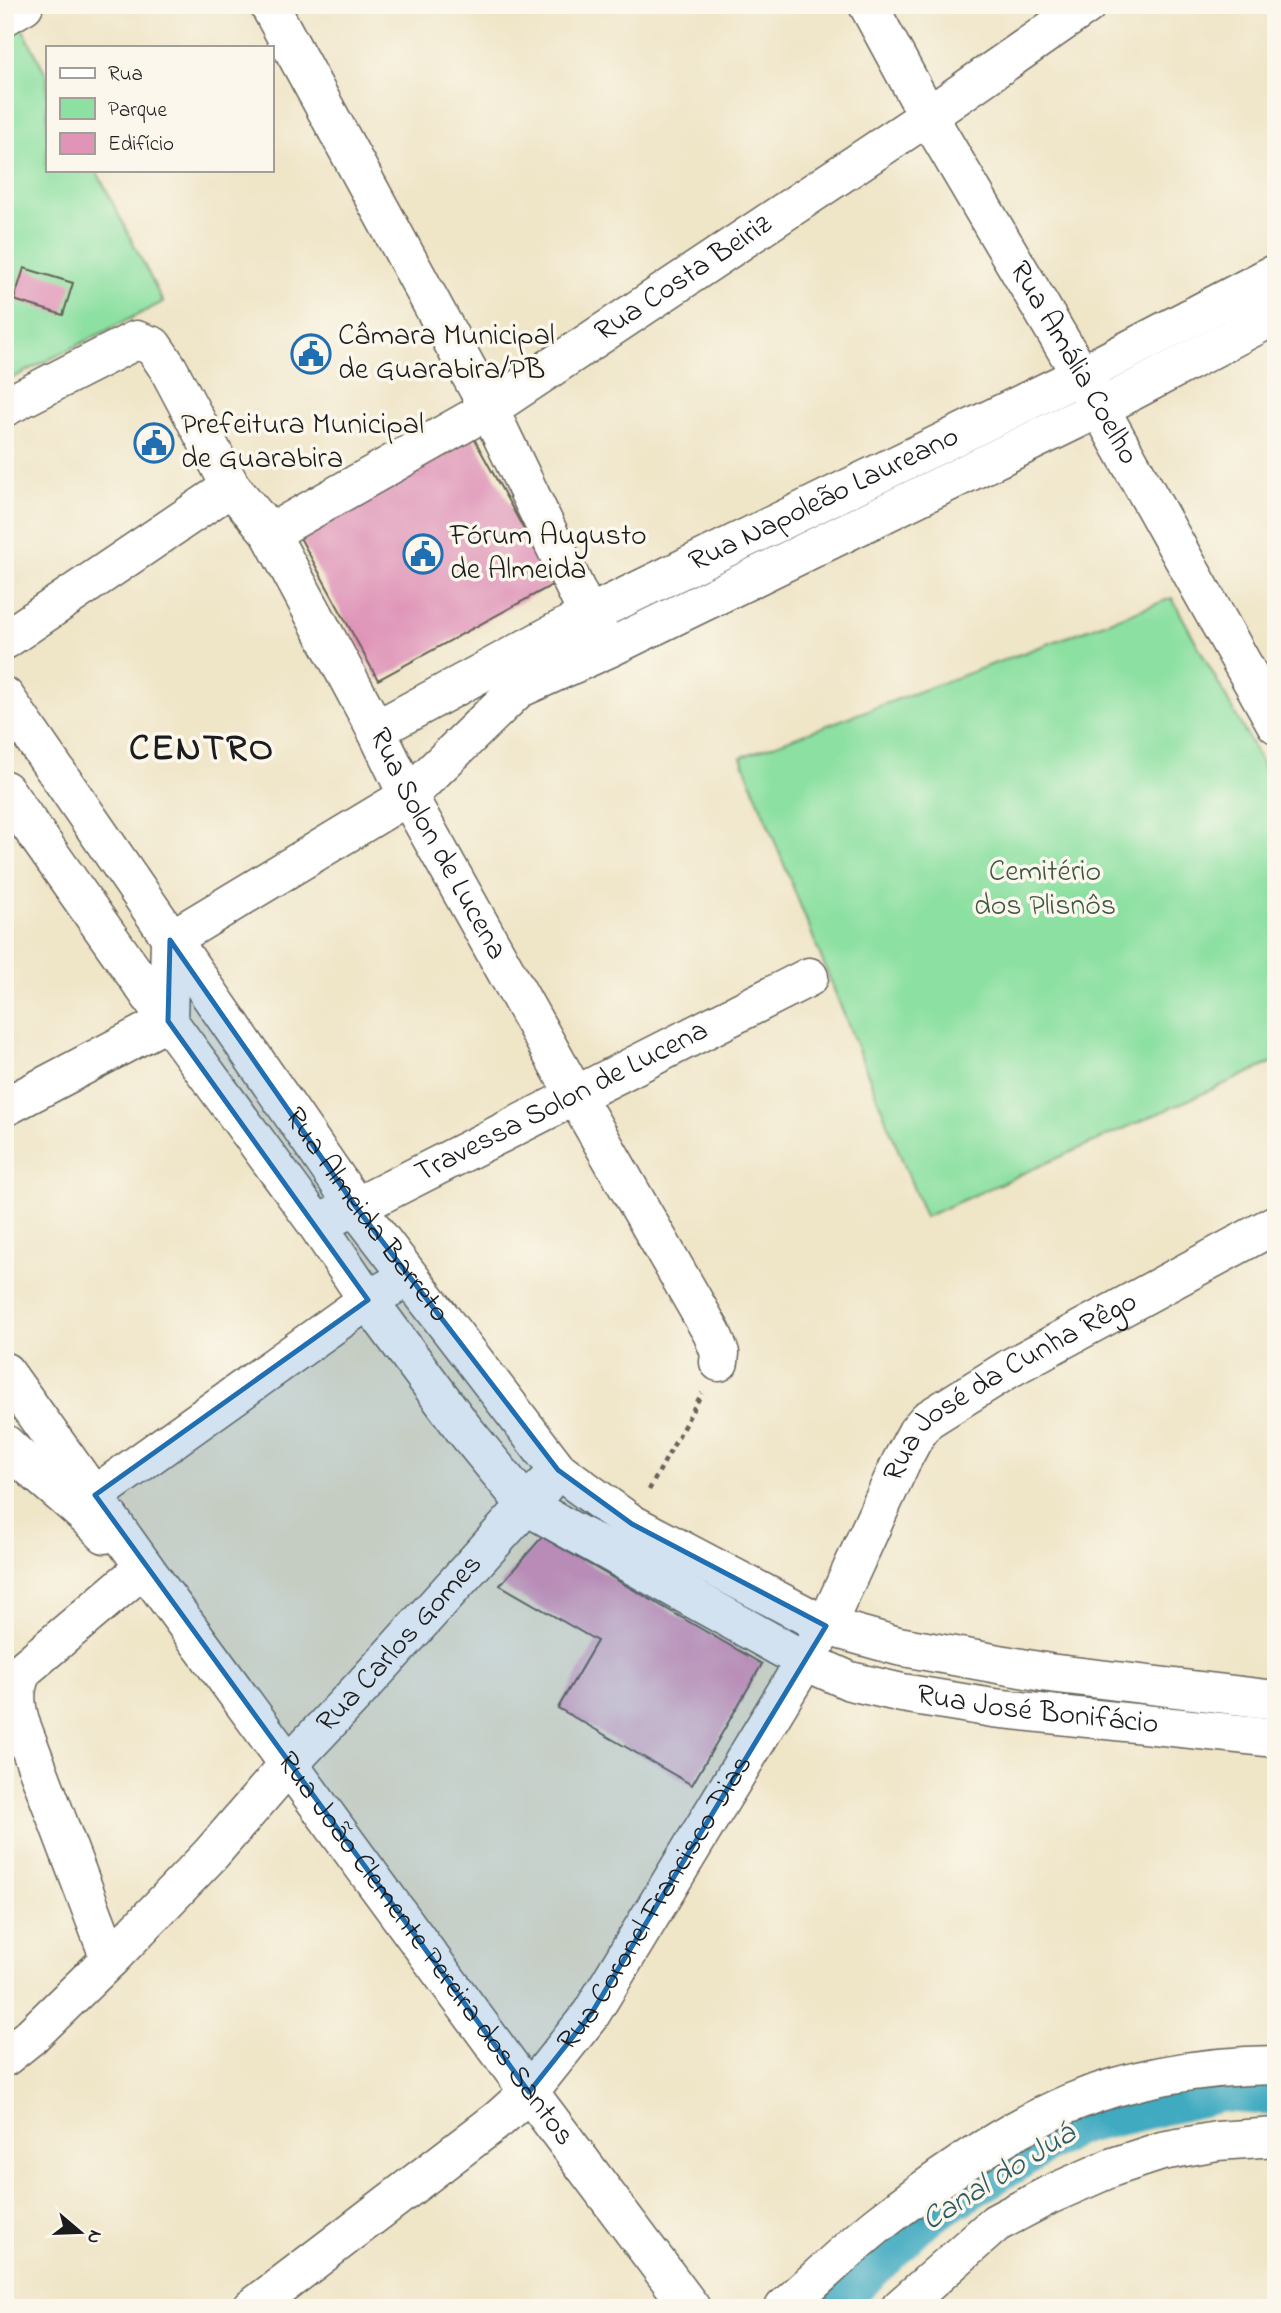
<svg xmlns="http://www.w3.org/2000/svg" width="1281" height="2313" font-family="'Indie Flower',sans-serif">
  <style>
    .green { fill: #8ce0a1; stroke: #547e5e; stroke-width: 2 }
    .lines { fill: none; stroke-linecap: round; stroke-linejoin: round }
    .canal { stroke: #41aac1; stroke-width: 38 }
    .building { fill: #df94b8 }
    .street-casing { stroke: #666258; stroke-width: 41 }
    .secondary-casing { stroke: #666258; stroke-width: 41 }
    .path { stroke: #666258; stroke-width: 4.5; stroke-dasharray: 5 5; stroke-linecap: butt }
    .street { stroke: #fff; stroke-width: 38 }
    .secondary { stroke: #fff; stroke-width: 38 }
    .marked { fill: #1f6fb2; fill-opacity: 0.2; stroke: #1f6fb2; stroke-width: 5; stroke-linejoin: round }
    .labels { text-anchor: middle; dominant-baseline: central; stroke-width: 7; stroke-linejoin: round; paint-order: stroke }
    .street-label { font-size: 30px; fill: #1c1c1c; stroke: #fbf7ec }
    .poi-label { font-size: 30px; fill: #1c1c1c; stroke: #fbf7ec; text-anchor: start }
    .park-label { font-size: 30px; fill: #3e5744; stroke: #fbf7ec }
    .water-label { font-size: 32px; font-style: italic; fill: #2d5c66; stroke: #fbf7ec }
    .district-label { font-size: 37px; font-weight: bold; letter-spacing: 2px; fill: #1c1c1c; stroke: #fbf7ec }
  </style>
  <rect width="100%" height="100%" fill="#fbf7ec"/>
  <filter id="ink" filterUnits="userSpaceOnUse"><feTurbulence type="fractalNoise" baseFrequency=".0143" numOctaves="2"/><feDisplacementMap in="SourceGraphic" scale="14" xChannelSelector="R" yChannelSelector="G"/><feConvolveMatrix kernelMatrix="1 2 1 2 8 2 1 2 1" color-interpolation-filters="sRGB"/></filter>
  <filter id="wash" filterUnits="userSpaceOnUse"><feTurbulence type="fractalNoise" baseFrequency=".00686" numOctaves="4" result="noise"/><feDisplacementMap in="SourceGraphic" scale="28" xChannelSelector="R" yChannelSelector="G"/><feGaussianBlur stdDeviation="1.57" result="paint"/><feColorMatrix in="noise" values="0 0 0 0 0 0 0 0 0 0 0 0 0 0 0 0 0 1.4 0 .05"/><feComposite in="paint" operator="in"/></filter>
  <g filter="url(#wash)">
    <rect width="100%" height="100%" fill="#efe5c7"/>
    <path class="green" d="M 16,16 L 47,76 L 47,170 L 96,170 L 163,302 L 5,382 L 5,22 Z
      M 1172,598 L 1276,789 L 1276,1061 L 925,1217 L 741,757 Z"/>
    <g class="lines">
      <path class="canal" d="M 833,2308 L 926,2218 L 1074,2127 L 1222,2093 L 1276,2097"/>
    </g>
    <g id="blocks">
      <path class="building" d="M 24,268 L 73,283 L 63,315 L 14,300 Z
        M 472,435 L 554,584 L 378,680 L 292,523 Z
        M 542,1537 L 762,1664 L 692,1785 L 558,1708 L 597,1641 L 500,1585 Z"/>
    </g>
  </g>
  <g filter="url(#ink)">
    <use href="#blocks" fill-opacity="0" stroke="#666258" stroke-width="2"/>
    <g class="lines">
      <g class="street-casing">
        <g id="street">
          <path d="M 269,5 L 489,409 L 588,615 L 602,637"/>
          <path id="s1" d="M 868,5 L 928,116 L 1081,375 L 1276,724"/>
          <path id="s2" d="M 5,407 L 136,340 L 153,346 L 168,368 L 231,487 L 270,533 L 376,730 L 408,796 L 575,1095 L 712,1333 L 720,1353 L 719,1362"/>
          <path id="s3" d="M 270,533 L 489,409 L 928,116 L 1087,5"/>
          <path d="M 5,640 L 231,487"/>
          <path id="s4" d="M 5,697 L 356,1207 L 558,1470 L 632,1524 L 826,1626 L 898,1646 L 1049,1673 L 1276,1700"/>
          <path id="s5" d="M 376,730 L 588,615 L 1081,375 L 1276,273"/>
          <path id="s6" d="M 5,790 L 168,1021 L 316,1223 L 368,1300 L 463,1428 L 527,1506 L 805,1661 L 850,1681 L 902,1693 L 993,1708 L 1276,1738"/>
          <path d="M 5,1107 L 168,1021 L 170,940 L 408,796 L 518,689 L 609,648 L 1100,408 L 1276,315"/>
          <path id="s7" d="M 332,1217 L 356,1207 L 809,977"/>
          <path id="s8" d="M 5,1372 L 160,1589 L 529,2092 L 691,2308"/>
          <path d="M 5,1444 C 38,1476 73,1502 105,1534"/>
          <path d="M 95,1495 L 368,1300 L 391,1287"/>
          <path d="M 110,1959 L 20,1722 C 15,1702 14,1688 23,1670 L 141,1570"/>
          <path id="s9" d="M 5,2057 L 30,2037 L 110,1959 L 211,1854 L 289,1764 L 360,1689 L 544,1486"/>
          <path id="s10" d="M 252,2308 L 499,2119 L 529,2092 L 591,2014 L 826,1626 L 901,1462 L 917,1432 L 927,1420 L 1010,1368 L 1276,1224"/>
        </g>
      </g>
      <g class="secondary-casing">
        <path id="secondary" d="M 5,16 L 24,5
          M 784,2308 C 816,2280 846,2250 880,2223 C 935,2180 1003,2132 1068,2104 C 1133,2076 1206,2066 1276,2065
          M 900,2308 L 996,2223 L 1049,2195 L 1113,2167 L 1162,2151 L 1217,2141 L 1276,2137"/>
      </g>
      <path class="path" d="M 649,1490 L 702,1393"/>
      <use href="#street" class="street"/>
      <use href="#secondary" class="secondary"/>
    </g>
  </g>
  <path class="marked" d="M 170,940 L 356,1207 L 558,1470 L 632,1524 L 826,1626 L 591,2014 L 529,2092 L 95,1495 L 368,1300 L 168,1021 Z"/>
  <defs>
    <g id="civic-ring" transform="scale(2.0125)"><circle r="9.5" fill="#fbf7ec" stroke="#1f6fb2" stroke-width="1.5"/><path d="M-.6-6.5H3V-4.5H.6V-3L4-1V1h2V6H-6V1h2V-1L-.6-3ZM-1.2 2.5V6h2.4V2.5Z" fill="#1f6fb2"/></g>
  </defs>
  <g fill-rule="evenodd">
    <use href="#civic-ring" x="311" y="354"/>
    <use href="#civic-ring" x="154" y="443"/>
    <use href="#civic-ring" x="423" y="554"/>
  </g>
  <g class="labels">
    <g class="street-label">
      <text stroke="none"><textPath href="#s3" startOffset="486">Rua Costa Beiriz</textPath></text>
      <text stroke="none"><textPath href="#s1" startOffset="413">Rua Amália Coelho</textPath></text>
      <text stroke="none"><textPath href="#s5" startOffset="504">Rua Napoleão Laureano</textPath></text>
      <text stroke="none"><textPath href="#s2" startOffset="740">Rua Solon de Lucena</textPath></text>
      <text stroke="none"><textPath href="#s7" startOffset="257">Travessa Solon de Lucena</textPath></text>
      <text stroke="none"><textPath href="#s4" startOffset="632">Rua Almeida Barreto</textPath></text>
      <text stroke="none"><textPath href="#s10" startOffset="1220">Rua José da Cunha Rêgo</textPath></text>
      <text stroke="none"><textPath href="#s9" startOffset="572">Rua Carlos Gomes</textPath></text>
      <text stroke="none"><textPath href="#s6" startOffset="1444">Rua José Bonifácio</textPath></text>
      <text stroke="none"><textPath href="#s10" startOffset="579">Rua Coronel Francisco Dias</textPath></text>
      <text stroke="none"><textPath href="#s8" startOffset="714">Rua João Clemente Pereira dos Santos</textPath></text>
    </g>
    <g class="poi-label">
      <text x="338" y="337">Câmara Municipal<tspan x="338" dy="34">de Guarabira/PB</tspan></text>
      <text x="181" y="426">Prefeitura Municipal<tspan x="181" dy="34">de Guarabira</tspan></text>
      <text x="450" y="537">Fórum Augusto<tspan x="450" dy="34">de Almeida</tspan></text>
    </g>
    <g class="park-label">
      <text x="1045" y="873">Cemitério<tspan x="1045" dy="34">dos Plisnôs</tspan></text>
    </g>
    <g class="water-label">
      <text transform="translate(999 2178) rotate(-32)">Canal do Juá</text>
    </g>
    <g class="district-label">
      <text x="202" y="750">CENTRO</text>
    </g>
  </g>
  <rect width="1281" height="2313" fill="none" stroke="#fbf7ec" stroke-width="28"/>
  <rect x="46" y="46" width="228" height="126" fill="#fbf7ec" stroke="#a29f99" stroke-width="2"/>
  <rect x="60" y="68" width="35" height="10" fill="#ffffff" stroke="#a29f99" stroke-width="2"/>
  <text x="108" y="80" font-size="21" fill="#1c1c1c">Rua</text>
  <rect x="60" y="98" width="35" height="21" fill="#8ce0a1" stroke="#a29f99" stroke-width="2"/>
  <text x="108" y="116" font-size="21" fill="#1c1c1c">Parque</text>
  <rect x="60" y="133" width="35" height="21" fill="#df94b8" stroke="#a29f99" stroke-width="2"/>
  <text x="108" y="150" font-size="21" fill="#1c1c1c">Edifício</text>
  <g transform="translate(80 2232) rotate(109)" stroke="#fbf7ec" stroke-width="5" paint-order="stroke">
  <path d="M0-5L12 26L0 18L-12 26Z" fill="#1c1c1c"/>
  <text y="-10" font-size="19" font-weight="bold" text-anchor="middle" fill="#1c1c1c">N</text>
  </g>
</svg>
